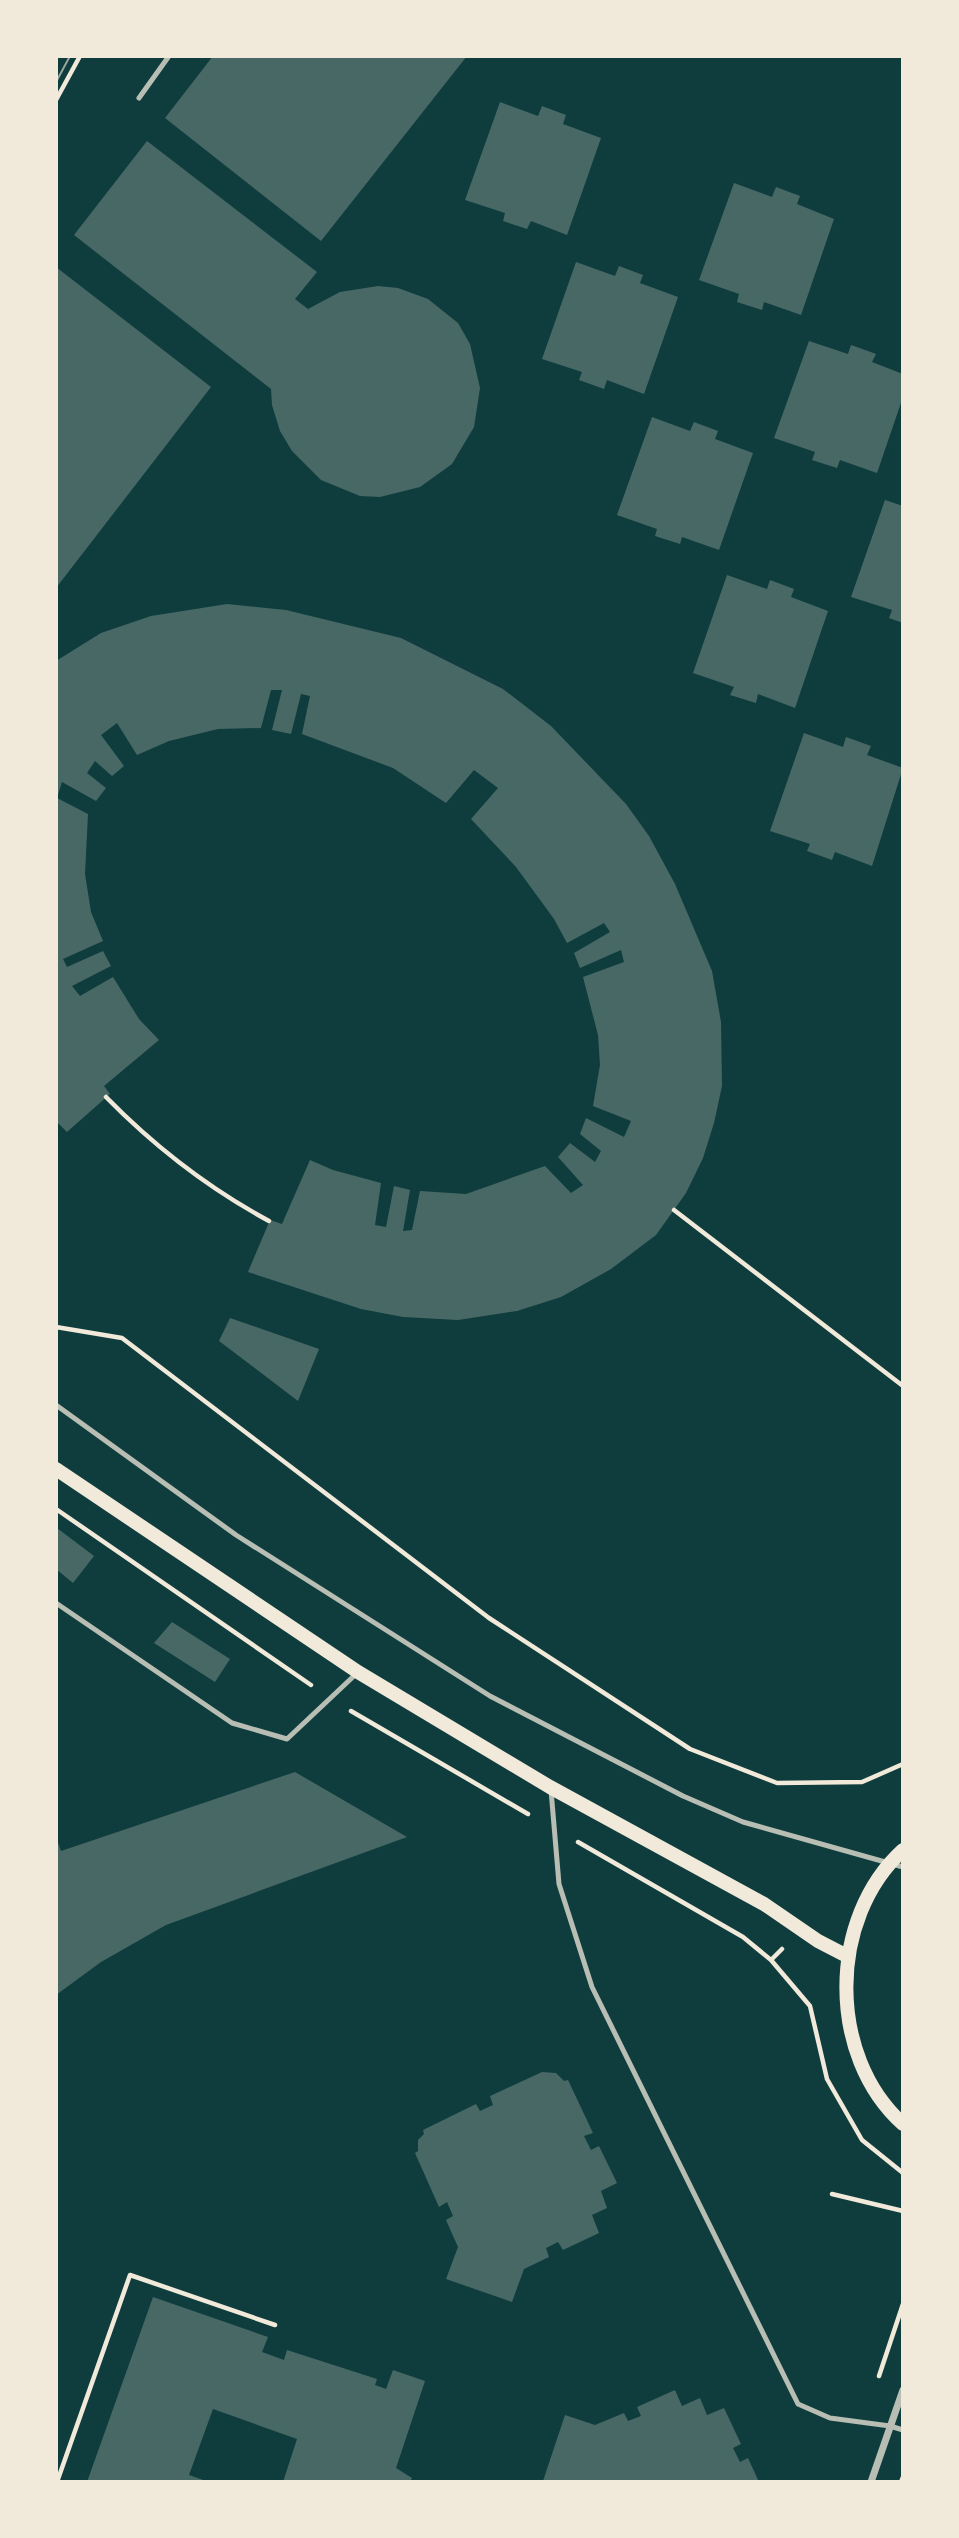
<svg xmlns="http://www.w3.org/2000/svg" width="959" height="2538" font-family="'Titillium Web',sans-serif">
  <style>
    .building { fill: #486865 }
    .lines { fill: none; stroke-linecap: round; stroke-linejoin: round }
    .path { stroke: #f1e9da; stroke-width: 4.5 }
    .service { stroke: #b8beb3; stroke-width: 5 }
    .minor { stroke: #b8beb3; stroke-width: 7 }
    .secondary { stroke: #f1e9da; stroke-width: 14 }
    .tram { stroke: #97a49c; stroke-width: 2 }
  </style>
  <rect width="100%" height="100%" fill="#0f3d3e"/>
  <path class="building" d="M 213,56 L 467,56 L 321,241 L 165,118 Z
    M 500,102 L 538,116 L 542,106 L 566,115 L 563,124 L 601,138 L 567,235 L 531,221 L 527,229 L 503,221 L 505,213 L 465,200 Z
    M 147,141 L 317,272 L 295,299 L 308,309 L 340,292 L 378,286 L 398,288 L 428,299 L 458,323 L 470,344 L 480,388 L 474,427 L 452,464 L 420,487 L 380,497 L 360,496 L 321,480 L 292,451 L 280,431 L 272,405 L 271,389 L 74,235 Z
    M 734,183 L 772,197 L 776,187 L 800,196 L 797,204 L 834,219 L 801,315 L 764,302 L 762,310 L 737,302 L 739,294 L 699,280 Z
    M 576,262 L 615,276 L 619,266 L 643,275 L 640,283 L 678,297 L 644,394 L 607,380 L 604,389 L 579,380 L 582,372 L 542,359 Z
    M 56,267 L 211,387 L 56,588 Z
    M 809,341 L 848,354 L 851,345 L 868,351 L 876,354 L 872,362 L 903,374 L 903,397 L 877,473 L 840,460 L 837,468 L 812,460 L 815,452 L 774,438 Z
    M 652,417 L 690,431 L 694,422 L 718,431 L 715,439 L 753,453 L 719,550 L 682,537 L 680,544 L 655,536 L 657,529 L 617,515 Z
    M 885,500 L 903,506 L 903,623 L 889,618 L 892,610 L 851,597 Z
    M 727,575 L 767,589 L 770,580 L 794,589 L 791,597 L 828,611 L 795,708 L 758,694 L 756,703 L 730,695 L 734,687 L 693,673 Z
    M 227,604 L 286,610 L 401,638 L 503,689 L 551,726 L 626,804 L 649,836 L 675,884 L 712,971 L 721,1022 L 722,1086 L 714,1123 L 703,1158 L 686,1193 L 656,1235 L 611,1269 L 561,1297 L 517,1311 L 458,1320 L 403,1317 L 361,1309 L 248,1272 L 270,1220 L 282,1224 L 310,1160 L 333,1170 L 381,1183 L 375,1225 L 386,1227 L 394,1186 L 410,1190 L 403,1231 L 412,1230 L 420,1191 L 466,1194 L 545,1166 L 571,1193 L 583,1185 L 558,1157 L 570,1143 L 595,1162 L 601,1151 L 580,1134 L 586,1118 L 624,1137 L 631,1121 L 593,1106 L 600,1065 L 598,1035 L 583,977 L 624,962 L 621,950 L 580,968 L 574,953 L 610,932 L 604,923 L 567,943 L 554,919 L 516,867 L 471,819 L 498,788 L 474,770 L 446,803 L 393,768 L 302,734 L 310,696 L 301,694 L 291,734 L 272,730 L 282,690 L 271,690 L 261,728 L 218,729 L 169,741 L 137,755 L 117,723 L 101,735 L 124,766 L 112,776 L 95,761 L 87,773 L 106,788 L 96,801 L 62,782 L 57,798 L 88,814 L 85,874 L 91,912 L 103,941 L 63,959 L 67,967 L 103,951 L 111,966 L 72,986 L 80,996 L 113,977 L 139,1019 L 159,1040 L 104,1086 L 110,1094 L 67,1132 L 56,1121 L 56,661 L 101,633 L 151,616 Z
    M 804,733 L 843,747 L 846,737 L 871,746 L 867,755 L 903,768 L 872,866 L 835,852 L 832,860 L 807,851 L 810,844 L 770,831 Z
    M 230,1318 L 319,1349 L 298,1401 L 219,1341 Z
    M 57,1528 L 94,1556 L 73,1583 L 56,1569 Z
    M 172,1622 L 230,1659 L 215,1682 L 154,1643 Z
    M 295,1772 L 407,1837 L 166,1925 L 101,1962 L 56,1995 L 56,1837 L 61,1851 Z
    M 542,2072 L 556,2073 L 564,2081 L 568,2080 L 593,2133 L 584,2136 L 591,2150 L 599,2146 L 617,2183 L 601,2191 L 607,2208 L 592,2215 L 599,2233 L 563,2250 L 558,2242 L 546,2248 L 549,2257 L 524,2269 L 512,2302 L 446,2279 L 458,2247 L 446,2220 L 453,2216 L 447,2202 L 439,2207 L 415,2153 L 418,2151 L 418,2140 L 424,2134 L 423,2130 L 476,2104 L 480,2111 L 493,2105 L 490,2096 Z
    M 153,2297 L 268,2337 L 262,2352 L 284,2360 L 287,2350 L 377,2379 L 375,2385 L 386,2389 L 393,2370 L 425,2381 L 396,2468 L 412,2478 L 410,2482 L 283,2482 L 297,2439 L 213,2409 L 189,2475 L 209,2482 L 87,2482 Z
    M 675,2390 L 682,2406 L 700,2398 L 707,2415 L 724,2408 L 741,2444 L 733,2448 L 740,2462 L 748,2458 L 759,2482 L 543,2481 L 565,2415 L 595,2425 L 624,2413 L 628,2421 L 641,2416 L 637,2407 Z"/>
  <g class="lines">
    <path class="path" d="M 56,100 L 80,56
      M 106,1097 C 155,1147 208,1188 269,1221
      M 674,1210 L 903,1386
      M 56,1327 L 122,1338 L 489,1618 L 690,1749 L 777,1783 L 862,1782 L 903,1764
      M 56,1509 L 311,1685
      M 351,1711 L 528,1814
      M 578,1842 L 743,1937 L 771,1960
      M 782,1949 L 771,1960 L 810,2006 L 827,2079 L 862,2140 L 903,2173
      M 832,2194 L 903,2211
      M 879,2376 L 903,2304
      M 57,2482 L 130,2275 L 275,2325
      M 901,2482 L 903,2477"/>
    <path class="service" d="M 139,98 L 169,56
      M 56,1405 L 236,1535 L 490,1696 L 683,1796 L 743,1822 L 903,1867
      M 56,1603 L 232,1723 L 287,1739 L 356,1674
      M 551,1790 L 559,1884 L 592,1987 L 798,2404 L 830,2418 L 890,2426 L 903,2430"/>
    <path class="minor" d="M 871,2482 L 903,2390"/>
    <path class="secondary" d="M 56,1469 L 358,1672 L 550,1787 L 764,1904 L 818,1941 L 847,1956
      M 903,1850 C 828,1918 827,2056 903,2124"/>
    <path class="tram" d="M 56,82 L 70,56"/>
  </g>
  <rect width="959" height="2538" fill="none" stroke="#f1e9da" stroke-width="116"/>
</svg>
